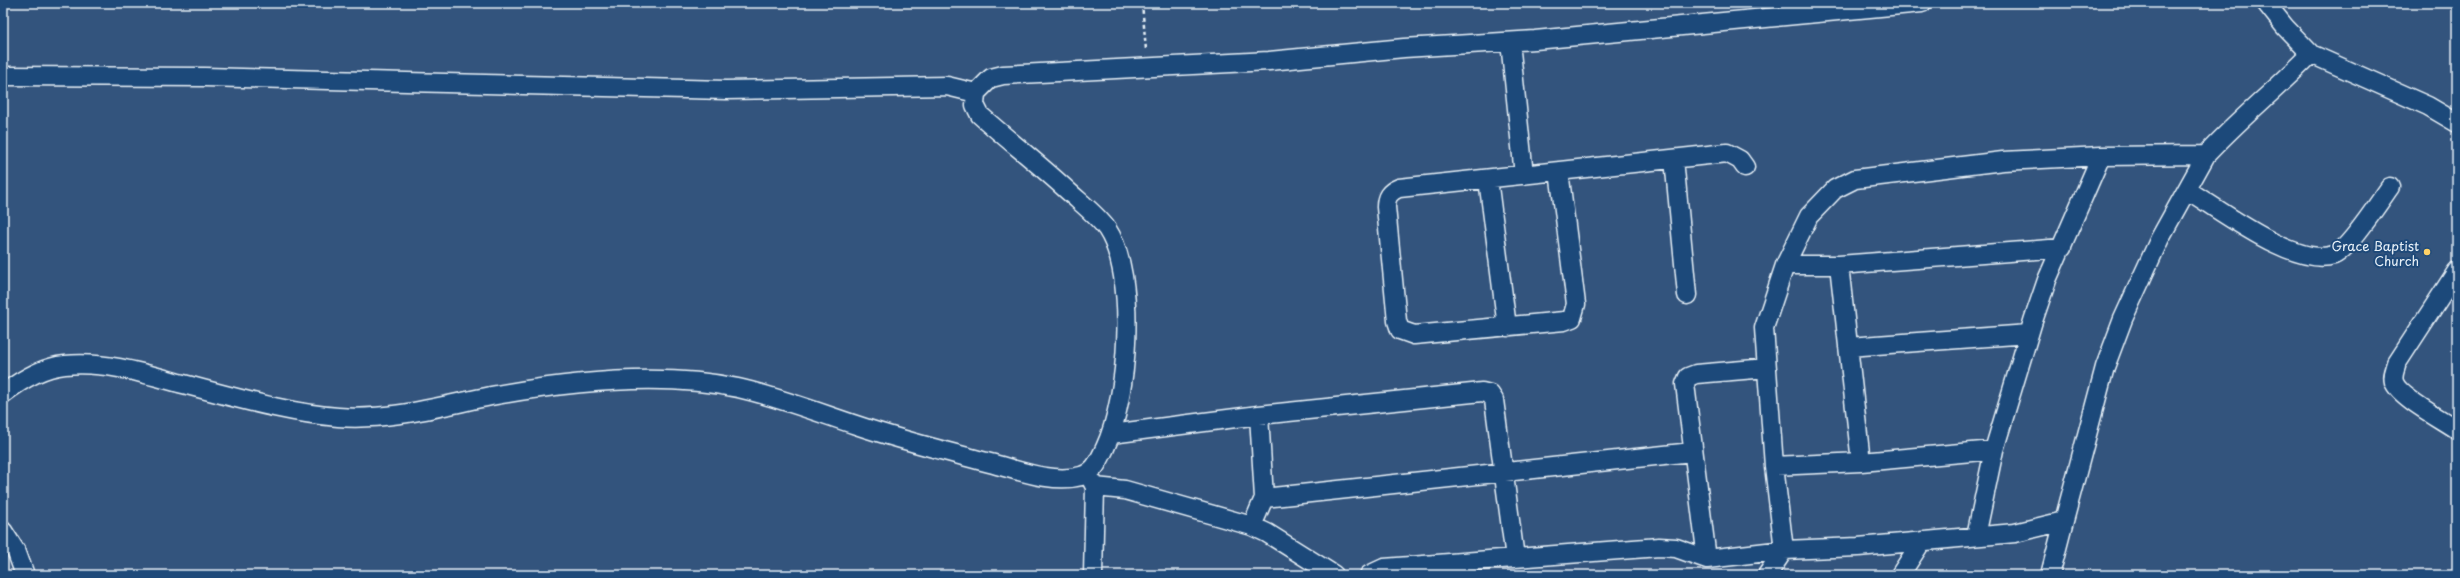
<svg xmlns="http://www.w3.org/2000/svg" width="2460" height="578" font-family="'Playpen Sans',sans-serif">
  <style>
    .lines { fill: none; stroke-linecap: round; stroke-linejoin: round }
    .minor-casing { stroke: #e8f1f8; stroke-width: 21 }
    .path { stroke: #e8f1f8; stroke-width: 2.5; stroke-dasharray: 4 3; stroke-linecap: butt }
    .minor { stroke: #1f4a7a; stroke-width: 18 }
    .poi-dot { fill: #ffd166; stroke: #1f4a7a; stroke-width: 1.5 }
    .labels { text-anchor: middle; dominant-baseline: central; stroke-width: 4; stroke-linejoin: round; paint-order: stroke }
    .poi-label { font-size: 13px; fill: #e8f1f8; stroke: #1f4a7a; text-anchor: end }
  </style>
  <rect width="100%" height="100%" fill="#33547d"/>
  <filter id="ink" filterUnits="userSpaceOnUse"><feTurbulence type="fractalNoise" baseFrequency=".025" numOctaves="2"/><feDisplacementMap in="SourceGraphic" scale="8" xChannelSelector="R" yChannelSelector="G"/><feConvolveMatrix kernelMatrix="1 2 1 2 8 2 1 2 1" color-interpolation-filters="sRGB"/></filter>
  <g filter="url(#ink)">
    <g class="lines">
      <g class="minor-casing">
        <path id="minor" d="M 2266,3 L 2285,27 L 2311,54 L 2428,106 L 2457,123
          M 1510,42 L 1524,175
          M 3,76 L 205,77 L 726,90 L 947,86 L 976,93
          M 2206,155 C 2239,119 2277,89 2311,54
          M 1674,159 L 1687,295
          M 1559,171 L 1576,304 L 1572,318 L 1564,321 L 1414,335 L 1400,330 L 1397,321 L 1386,207 C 1386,197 1389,192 1399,188 L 1727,153 L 1740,160 L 1745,167
          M 1488,179 L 1507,327
          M 2187,190 C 2221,210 2295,268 2334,255 C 2348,250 2380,201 2390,187
          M 1785,265 L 1839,265 L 2062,248
          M 1839,265 L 1861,462
          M 2457,271 L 2397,363 C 2395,370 2392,375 2394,382 C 2399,397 2443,420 2457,430
          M 1848,347 L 2029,334
          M 3,394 C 21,380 42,367 65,365 C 103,361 143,373 179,383 C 231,396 285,413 338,417 C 390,421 441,406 491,396 C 568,382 661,372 738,388 C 778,397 817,412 856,425 C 900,440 945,451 990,463 C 1018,470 1053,484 1081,476 C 1095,472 1099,460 1105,448 C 1128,399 1138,276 1107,229 C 1097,215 1081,203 1068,191 C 1040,165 1009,141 980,115 L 975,105 L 976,93 L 991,78 L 1003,75 L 1269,61 L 1404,48 L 1535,40 L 1922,3
          M 1111,434 L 1259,415 L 1482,392 L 1490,394 L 1494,400 L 1515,558
          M 1774,466 L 1861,462 L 1994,450
          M 1088,473 L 1095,487 L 1125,490 L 1252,526 L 1267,533 L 1334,575
          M 1264,498 L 1692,452
          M 1252,526 L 1264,498 L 1259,415
          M 3,531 L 17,553 L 25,575
          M 1707,559 L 1685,384 L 1688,377 L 1696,374 L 1767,368
          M 1093,575 L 1095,487
          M 1369,575 L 1384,568 L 1659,547 L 1676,548 L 1707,559 L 1784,550 L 1858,547 L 2015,533 L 2064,521 L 2105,367 L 2123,319 L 2160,238 L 2206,155 L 2101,156 L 2047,280 L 2033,321 L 1994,450 L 1976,536
          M 1767,575 L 1784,550 L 1774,466 L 1764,328 L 1785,265 L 1809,216 L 1835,189 L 1855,179 L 2003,161 L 2101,156
          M 1900,575 L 1922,541
          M 2050,575 L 2064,521"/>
      </g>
      <path class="path" d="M 1142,3 L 1146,50"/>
      <use href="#minor" class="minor"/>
    </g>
  </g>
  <circle class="poi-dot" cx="2427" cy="252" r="4"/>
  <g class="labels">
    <g class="poi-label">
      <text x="2419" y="245">Grace Baptist<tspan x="2419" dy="15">Church</tspan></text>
    </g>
  </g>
  <rect width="2460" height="578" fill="none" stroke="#1f4a7a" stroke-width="16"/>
  <rect x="8" y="8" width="2444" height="562" fill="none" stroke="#e8f1f8" stroke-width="1.5" filter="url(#ink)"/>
</svg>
